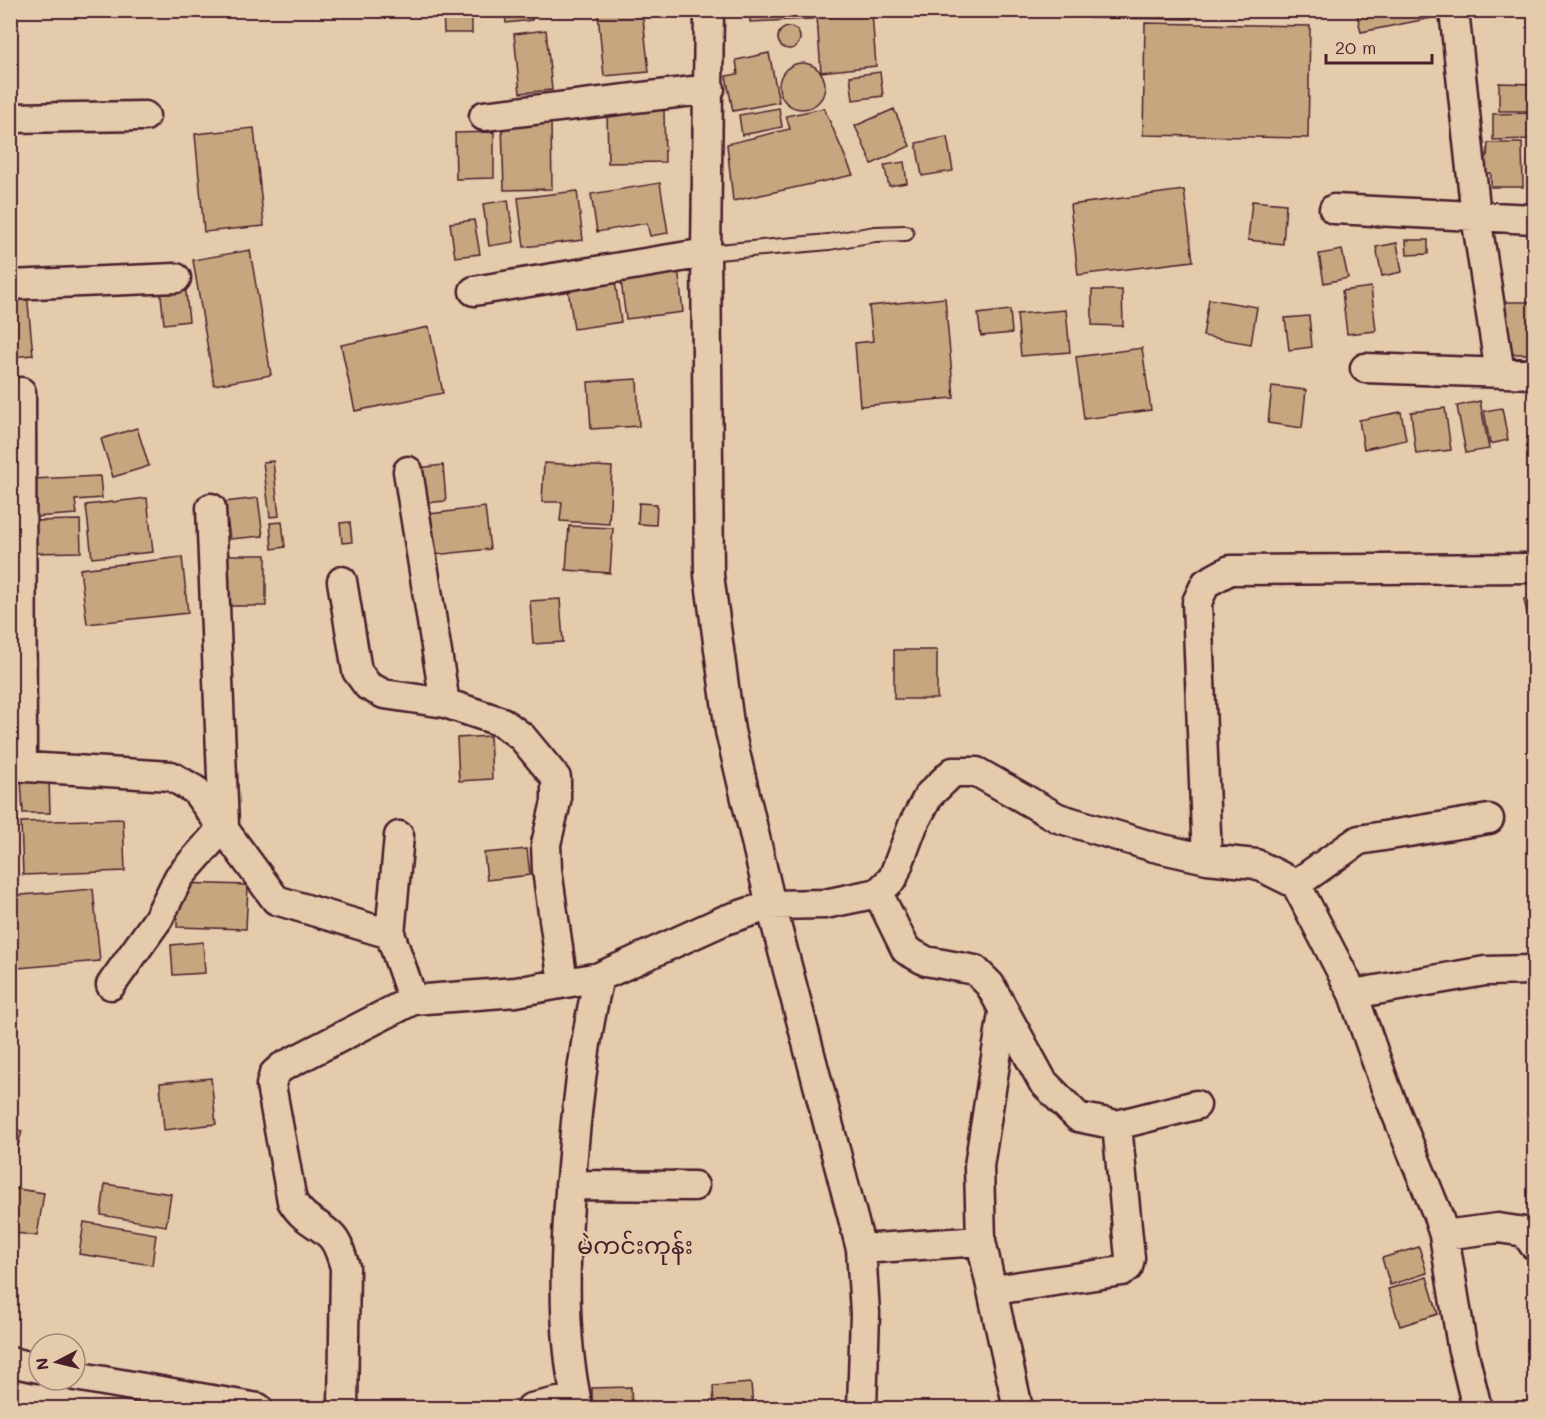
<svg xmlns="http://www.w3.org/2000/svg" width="1545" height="1419" font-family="Mali,'Noto Sans Myanmar',sans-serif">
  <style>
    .building { fill: #c6a67f; stroke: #4a1f2b; stroke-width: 1.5 }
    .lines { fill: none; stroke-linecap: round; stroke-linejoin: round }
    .service-casing { stroke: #4a1f2b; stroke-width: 18 }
    .minor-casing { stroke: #4a1f2b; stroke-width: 33 }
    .service { stroke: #e4cbac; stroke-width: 14 }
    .minor { stroke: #e4cbac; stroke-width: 28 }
    .labels { text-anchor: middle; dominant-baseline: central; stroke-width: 4.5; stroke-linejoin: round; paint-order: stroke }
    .quarter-label { font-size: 24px; fill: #4a1f2b; stroke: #e4cbac }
  </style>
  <rect width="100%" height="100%" fill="#e4cbac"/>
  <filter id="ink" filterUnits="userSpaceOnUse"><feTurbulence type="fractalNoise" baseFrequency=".0167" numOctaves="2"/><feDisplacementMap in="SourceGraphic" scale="12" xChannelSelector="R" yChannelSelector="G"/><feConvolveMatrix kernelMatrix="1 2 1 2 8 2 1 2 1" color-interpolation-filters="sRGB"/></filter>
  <g filter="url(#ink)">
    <path class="building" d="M 443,10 L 472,10 L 472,33 L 444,33 Z
      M 505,10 L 531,10 L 532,20 L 506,23 Z
      M 642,10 L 649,72 L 604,76 L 598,14 Z
      M 750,10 L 811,10 L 812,19 L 750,22 Z
      M 1090,10 L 1191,10 L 1191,19 L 1090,18 Z
      M 1356,10 L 1430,10 L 1432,18 L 1361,32 Z
      M 872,13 L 876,66 L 821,72 L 817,18 Z
      M 1145,23 L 1310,26 L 1308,138 L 1143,135 Z
      M778 38a11 11 0 1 1 22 0a11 11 0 1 1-22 0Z
      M 546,30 L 552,90 L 520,93 L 514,34 Z
      M 769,53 L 779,102 L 733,111 L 726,76 L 738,74 L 736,60 Z
      M779 86a23 23 0 1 1 46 0a23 23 0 1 1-46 0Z
      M 880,72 L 883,96 L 853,100 L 850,76 Z
      M 1499,83 L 1534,84 L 1534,111 L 1499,111 Z
      M 779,108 L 782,127 L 742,135 L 739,115 Z
      M 824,108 L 853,175 L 733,201 L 727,144 L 790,129 L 786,116 Z
      M 894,109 L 910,146 L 872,164 L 855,126 Z
      M 664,110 L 665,162 L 608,163 L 607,111 Z
      M 1532,113 L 1532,139 L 1493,140 L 1493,114 Z
      M 551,123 L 552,189 L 504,190 L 502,124 Z
      M 254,128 L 264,226 L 204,232 L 195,134 Z
      M 494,132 L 494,178 L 456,179 L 455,133 Z
      M 947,137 L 953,171 L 922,176 L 916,143 Z
      M 1488,143 L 1522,143 L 1523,187 L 1491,187 L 1491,173 L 1481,174 L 1480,157 L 1487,157 Z
      M 904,162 L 907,183 L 889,186 L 884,165 Z
      M 660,183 L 668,233 L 650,236 L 647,223 L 597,232 L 591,194 Z
      M 1184,190 L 1193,261 L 1078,275 L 1070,205 Z
      M 577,191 L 583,240 L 524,247 L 518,198 Z
      M 508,200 L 514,242 L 489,246 L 483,204 Z
      M 1252,201 L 1286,204 L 1283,244 L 1248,240 Z
      M 474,220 L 480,254 L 455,257 L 450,223 Z
      M 1406,240 L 1428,240 L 1428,254 L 1407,255 Z
      M 1397,243 L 1402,272 L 1382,276 L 1376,247 Z
      M 250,250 L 271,375 L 214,385 L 193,260 Z
      M 1342,250 L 1348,278 L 1324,283 L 1319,254 Z
      M 678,267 L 683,312 L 626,319 L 620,274 Z
      M 614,274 L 621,322 L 574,329 L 567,282 Z
      M 185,283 L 189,321 L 164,324 L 160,286 Z
      M 1371,287 L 1376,331 L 1347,334 L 1342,291 Z
      M 1092,290 L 1122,290 L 1123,326 L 1092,325 Z
      M 27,293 L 33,355 L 10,357 L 10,294 Z
      M 945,298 L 954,398 L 860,406 L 855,343 L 873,341 L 869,306 Z
      M 1209,299 L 1257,307 L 1251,344 L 1203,336 Z
      M 1499,302 L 1532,302 L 1533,354 L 1500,354 Z
      M 1010,310 L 1012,333 L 981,336 L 978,314 Z
      M 1066,310 L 1070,352 L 1021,356 L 1017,314 Z
      M 1309,316 L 1312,347 L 1289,350 L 1285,318 Z
      M 429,327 L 443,393 L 355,411 L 341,345 Z
      M 1142,348 L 1151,410 L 1084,419 L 1076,357 Z
      M 637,379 L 639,426 L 591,429 L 588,382 Z
      M 1272,386 L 1306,390 L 1302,428 L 1268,423 Z
      M 1480,401 L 1489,449 L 1466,453 L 1457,406 Z
      M 1445,408 L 1451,450 L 1416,454 L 1411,412 Z
      M 1502,408 L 1508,440 L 1490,444 L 1484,411 Z
      M 1401,412 L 1406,440 L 1364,449 L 1359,420 Z
      M 137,428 L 149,466 L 113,477 L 101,439 Z
      M 273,461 L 279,516 L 270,517 L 263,462 Z
      M 544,463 L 612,467 L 609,524 L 560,521 L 562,502 L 542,502 Z
      M 443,465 L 446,501 L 422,503 L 418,468 Z
      M 100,476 L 102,498 L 75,500 L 77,514 L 34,517 L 32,479 Z
      M 147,498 L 153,552 L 92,558 L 86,505 Z
      M 258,498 L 263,536 L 230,539 L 225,502 Z
      M 639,503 L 657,504 L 656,525 L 638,524 Z
      M 485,507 L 490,549 L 434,555 L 430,514 Z
      M 80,520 L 81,552 L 31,553 L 30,521 Z
      M 282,522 L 285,547 L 272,549 L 270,523 Z
      M 350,522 L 352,542 L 342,543 L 340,523 Z
      M 569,526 L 613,528 L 610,573 L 566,570 Z
      M 228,555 L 266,555 L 266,606 L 229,606 Z
      M 182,557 L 188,613 L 87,624 L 80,569 Z
      M 1534,597 L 1534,633 L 1531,633 L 1524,599 Z
      M 560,599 L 563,642 L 533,644 L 530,601 Z
      M 894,650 L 937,650 L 937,699 L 894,699 Z
      M 490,736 L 492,779 L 459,781 L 457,738 Z
      M 10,777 L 16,777 L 17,813 L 10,813 Z
      M 21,779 L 49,779 L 50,813 L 23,813 Z
      M 123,819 L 125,871 L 23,875 L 21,822 Z
      M 527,849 L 530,875 L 487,880 L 484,853 Z
      M 178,883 L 248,885 L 246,929 L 177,927 Z
      M 93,889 L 100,961 L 18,968 L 14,923 L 10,923 L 10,896 Z
      M 203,942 L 205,973 L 173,975 L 171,945 Z
      M 211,1078 L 216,1124 L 164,1130 L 160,1083 Z
      M 10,1128 L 22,1131 L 10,1174 Z
      M 105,1184 L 171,1194 L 166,1226 L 101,1215 Z
      M 11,1188 L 44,1193 L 37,1236 L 10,1232 Z
      M 84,1222 L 156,1234 L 152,1265 L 79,1254 Z
      M 1419,1247 L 1427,1273 L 1390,1285 L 1382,1258 Z
      M 1427,1277 L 1438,1314 L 1400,1326 L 1388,1289 Z
      M 751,1383 L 753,1408 L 714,1408 L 713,1386 Z
      M 631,1387 L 632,1408 L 592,1408 L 592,1388 Z"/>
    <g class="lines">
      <g class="service-casing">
        <path id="service" d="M 706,253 L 829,242 L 875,234 L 906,233"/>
      </g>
      <g class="minor-casing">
        <path id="minor" d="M 709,10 L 706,253 L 709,575 L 730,731 L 771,905 L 861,1249 L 865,1313 L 862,1408
          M 1454,10 L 1476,216 L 1500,373
          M 484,116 L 710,89
          M 10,118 L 145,116
          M 1334,209 L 1534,219
          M 10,285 L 176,278
          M 474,291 L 706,253
          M 1365,368 L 1534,374
          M 21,392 L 22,766
          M 408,471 L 445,703
          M 342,581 L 357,671 L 368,686 L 384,694 L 445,703 L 502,722 L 522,737 L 556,778 L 556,802 L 546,844 L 547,870 L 563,983
          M 10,766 L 171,776 L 195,790 L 276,900 L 390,934
          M 399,836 L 390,934 L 413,1000
          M 1207,859 L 1197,602 L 1206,583 L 1230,570 L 1534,568
          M 1296,884 L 1359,840 L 1489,819
          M 878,893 L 906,950 L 926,961 L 975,970 L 990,985 L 1043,1082 L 1078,1117 L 1117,1125 L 1196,1105
          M 111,985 L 158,919 L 179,877 L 224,826 L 211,508
          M 1353,994 L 1485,971 L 1534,970
          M 1003,1013 L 979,1166 L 981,1241 L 1018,1408
          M 570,1185 L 694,1186
          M 1444,1235 L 1498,1228 L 1525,1232 L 1534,1245
          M 861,1249 L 981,1241
          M 994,1290 L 1122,1271 L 1128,1267 L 1130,1258 L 1117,1125
          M 10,1362 L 39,1368
          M 75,1376 L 258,1408
          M 343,1408 L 345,1267 C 341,1256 339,1244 331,1236 C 316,1221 305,1222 292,1201 L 271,1085 L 274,1074 L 282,1067 L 413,1000 L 516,992 L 599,977
          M 531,1408 L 576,1398
          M 578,1408 C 560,1328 565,1248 572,1167 C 577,1103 584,1040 599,977 L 725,920 L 771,905 L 825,904 L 878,893 L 893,878 L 913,825 L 929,795 L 953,772 L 977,772 L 1058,818 L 1154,847 L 1207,859 L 1256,864 L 1296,884 L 1353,994 L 1386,1088 L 1437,1213 L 1444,1235 L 1462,1346 L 1477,1408"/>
      </g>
      <use href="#service" class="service"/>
      <use href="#minor" class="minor"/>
    </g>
  </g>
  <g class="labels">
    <g class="quarter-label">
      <text x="635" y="1244">မဲကင်းကုန်း</text>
    </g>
  </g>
  <rect width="1545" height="1419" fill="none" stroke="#e4cbac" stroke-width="36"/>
  <rect x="18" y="18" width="1509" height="1383" fill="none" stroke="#4a1f2b" stroke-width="2" filter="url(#ink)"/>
  <g transform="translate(57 1362) rotate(263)"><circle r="28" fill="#e4cbac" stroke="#a68678" stroke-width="1.5"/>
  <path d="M0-4.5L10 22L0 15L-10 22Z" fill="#4a1f2b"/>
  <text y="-9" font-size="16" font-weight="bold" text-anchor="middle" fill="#4a1f2b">N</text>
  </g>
  <path d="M1326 54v9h106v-9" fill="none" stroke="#4a1f2b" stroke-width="3"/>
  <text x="1335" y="54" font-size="18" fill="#4a1f2b" stroke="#e4cbac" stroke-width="4.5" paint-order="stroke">20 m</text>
</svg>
